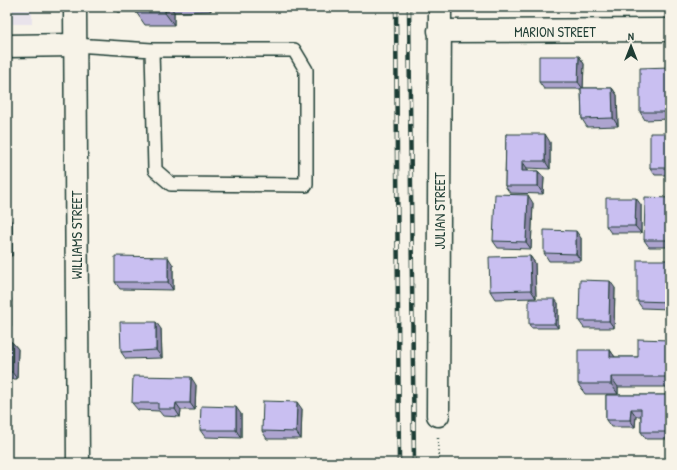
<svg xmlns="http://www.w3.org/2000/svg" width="677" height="470" font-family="'Patrick Hand',sans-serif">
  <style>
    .built { fill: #e9e3eb }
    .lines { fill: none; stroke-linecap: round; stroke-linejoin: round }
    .service-casing { stroke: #1f3d34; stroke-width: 16 }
    .minor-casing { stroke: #1f3d34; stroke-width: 25 }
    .tertiary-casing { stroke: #1f3d34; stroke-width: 25 }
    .path { stroke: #1f3d34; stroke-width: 2.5; stroke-dasharray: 1 3; stroke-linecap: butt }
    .service { stroke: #f7f3e8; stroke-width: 13 }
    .minor { stroke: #f7f3e8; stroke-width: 22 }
    .tertiary { stroke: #f7f3e8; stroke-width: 22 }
    .rail-casing { stroke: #1f3d34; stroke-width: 4.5 }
    .rail { stroke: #f7f3e8; stroke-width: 3; stroke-dasharray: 9; stroke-linecap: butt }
    .wall { fill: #ada4cf; stroke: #1f3d34 }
    .shaded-wall { fill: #8d86a9; stroke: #1f3d34 }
    .building { fill: #c9bff1; stroke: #1f3d34 }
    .labels { text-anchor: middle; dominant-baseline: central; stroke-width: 4; stroke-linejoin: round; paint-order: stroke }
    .street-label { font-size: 14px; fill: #1f3d34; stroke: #f7f3e8 }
  </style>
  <rect width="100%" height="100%" fill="#f7f3e8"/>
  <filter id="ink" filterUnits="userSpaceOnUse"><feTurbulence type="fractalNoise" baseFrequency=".025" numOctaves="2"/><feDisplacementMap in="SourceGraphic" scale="8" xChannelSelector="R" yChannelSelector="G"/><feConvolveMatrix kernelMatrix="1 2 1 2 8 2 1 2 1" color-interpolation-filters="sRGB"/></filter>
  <g filter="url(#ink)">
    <path class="built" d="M 7,7 L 32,7 L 32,24 L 7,24 Z"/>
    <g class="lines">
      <g class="service-casing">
        <path id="service" d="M 75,45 L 152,50 L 294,50 L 306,70 L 306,185 L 171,184 L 155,170 L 152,50"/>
      </g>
      <g class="minor-casing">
        <path id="minor" d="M 439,31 L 670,30
          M 7,46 L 75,45
          M 438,415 L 440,7"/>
      </g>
      <g class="tertiary-casing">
        <path id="tertiary" d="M 75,7 L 78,463"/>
      </g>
      <path class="path" d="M 438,438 L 439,463"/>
      <use href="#service" class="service"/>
      <use href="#minor" class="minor"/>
      <use href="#tertiary" class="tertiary"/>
      <g class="rail-casing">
        <path id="rail" d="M 396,7 L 399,463
          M 409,7 L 414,463"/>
      </g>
      <use href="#rail" class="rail"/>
    </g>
    <path class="wall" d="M 115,7 L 210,7 L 211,11 L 174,12 L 174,25 L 145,25 L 136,12 L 118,12 Z
      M 579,56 L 584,64 L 583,88 L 612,88 L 617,95 L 618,126 L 587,127 L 582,119 L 581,89 L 544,89 L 539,82 Z
      M 670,67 L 670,119 L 645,120 L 640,112 Z
      M 670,133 L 670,175 L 655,175 L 650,168 Z
      M 506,134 L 550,142 L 550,169 L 527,168 L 527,171 L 538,171 L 544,178 L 543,194 L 510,193 L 505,186 Z
      M 7,135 L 10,140 L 11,171 L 7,172 Z
      M 670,198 L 670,247 L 649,247 L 644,240 Z
      M 533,203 L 531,249 L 498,248 L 493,241 Z
      M 641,205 L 641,233 L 611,233 L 606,226 Z
      M 7,216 L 12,222 L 12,256 L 7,256 Z
      M 581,238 L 581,261 L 549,261 L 544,253 Z
      M 530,256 L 535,263 L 536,298 L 495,299 L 490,291 Z
      M 670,260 L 670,309 L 642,308 L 637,301 Z
      M 173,265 L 173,290 L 120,289 L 115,282 Z
      M 615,288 L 614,328 L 584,328 L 579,321 Z
      M 7,293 L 11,299 L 11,326 L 7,326 Z
      M 558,303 L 558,328 L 531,328 L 529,324 Z
      M 161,329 L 162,358 L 126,359 L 121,352 Z
      M 670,340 L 670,387 L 618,387 L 618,394 L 585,394 L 578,384 L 610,350 L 615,357 L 638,357 Z
      M 7,342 L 12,342 L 18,349 L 17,379 L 7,379 Z
      M 196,385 L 195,410 L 181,410 L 180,417 L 163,416 L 159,411 L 138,410 L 132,403 Z
      M 606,395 L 670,395 L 670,439 L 646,439 L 641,432 L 641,416 L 636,416 L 635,427 L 611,427 L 606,420 Z
      M 302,409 L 301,439 L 267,439 L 262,431 Z
      M 241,414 L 241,438 L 205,437 L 200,430 Z"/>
    <path class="shaded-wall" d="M 165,7 L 171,7 L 174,12 L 174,25 L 165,13 Z
      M 208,7 L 210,7 L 211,11 Z
      M 579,56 L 584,64 L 583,89 L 578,82 Z
      M 612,88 L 617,95 L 618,126 L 613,118 Z
      M 545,134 L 550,142 L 550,169 L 545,161 Z
      M 7,135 L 10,140 L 11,171 L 7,166 Z
      M 522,161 L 527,168 L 527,178 L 522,171 Z
      M 538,171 L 544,178 L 543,194 L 538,186 Z
      M 528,195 L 533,203 L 531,249 L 526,242 Z
      M 636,198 L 641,205 L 641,233 L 635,226 Z
      M 7,216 L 12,222 L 12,256 L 7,249 Z
      M 576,231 L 581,238 L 581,261 L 576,254 Z
      M 530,256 L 535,263 L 536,298 L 531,290 Z
      M 168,257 L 173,265 L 173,290 L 168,282 Z
      M 610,281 L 615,288 L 614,328 L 609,321 Z
      M 7,293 L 11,299 L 11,326 L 7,319 Z
      M 555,299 L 558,303 L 558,328 L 555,324 Z
      M 156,322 L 161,329 L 162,358 L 156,350 Z
      M 12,342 L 18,349 L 17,379 L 12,372 Z
      M 610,350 L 617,360 L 610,357 Z
      M 191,377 L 196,385 L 195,410 L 190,403 Z
      M 611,377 L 618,387 L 618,394 L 611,384 Z
      M 297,402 L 302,409 L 301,439 L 296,432 Z
      M 176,403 L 181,410 L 180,417 L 175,409 Z
      M 236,407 L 241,414 L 241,438 L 236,430 Z
      M 631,409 L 636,416 L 635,427 L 630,420 Z"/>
    <path class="building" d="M 136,7 L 165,7 L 165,13 L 136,13 Z
      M 539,56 L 579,56 L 578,82 L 539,82 Z
      M 670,67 L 670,112 L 640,112 L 640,68 Z
      M 581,88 L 612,88 L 613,118 L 582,119 Z
      M 650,133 L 670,133 L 670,168 L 650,168 Z
      M 506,134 L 545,134 L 545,161 L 522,161 L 522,171 L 538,171 L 538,186 L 505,186 Z
      M 495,194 L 528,195 L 526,242 L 493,241 Z
      M 645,197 L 670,198 L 670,240 L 644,240 Z
      M 606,198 L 636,198 L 635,226 L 606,226 Z
      M 544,230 L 576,231 L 576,254 L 544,253 Z
      M 115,256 L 168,257 L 168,282 L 115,282 Z
      M 530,256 L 531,290 L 490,291 L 489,257 Z
      M 637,260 L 670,260 L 670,302 L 637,301 Z
      M 580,280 L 610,281 L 609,321 L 579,321 Z
      M 529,299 L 555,299 L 555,324 L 529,324 Z
      M 120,322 L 156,322 L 156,350 L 121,352 Z
      M 638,339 L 670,340 L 670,377 L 611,377 L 611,384 L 578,384 L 578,350 L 610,350 L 610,357 L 638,357 Z
      M 7,342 L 12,342 L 12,372 L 7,372 Z
      M 133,376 L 191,377 L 190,403 L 176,403 L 175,409 L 158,409 L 158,403 L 132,403 Z
      M 606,395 L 670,395 L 670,432 L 641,432 L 641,409 L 631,409 L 630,420 L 606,420 Z
      M 263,401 L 297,402 L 296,432 L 262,431 Z
      M 201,406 L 236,407 L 236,430 L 200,430 Z"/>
  </g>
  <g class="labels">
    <g class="street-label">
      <text x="555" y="31">MARION STREET</text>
      <text transform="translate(439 211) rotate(-90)">JULIAN STREET</text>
      <text transform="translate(76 235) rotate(-90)">WILLIAMS STREET</text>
    </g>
  </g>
  <rect width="677" height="470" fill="none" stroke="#f7f3e8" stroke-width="24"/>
  <rect x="12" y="12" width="653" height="446" fill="none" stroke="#1f3d34" stroke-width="1.5" filter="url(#ink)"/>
  <g transform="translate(631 46)" stroke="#f7f3e8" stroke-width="3" paint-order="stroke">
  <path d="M0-3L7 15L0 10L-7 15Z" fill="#1f3d34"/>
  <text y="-6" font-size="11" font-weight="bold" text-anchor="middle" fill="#1f3d34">N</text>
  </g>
</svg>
